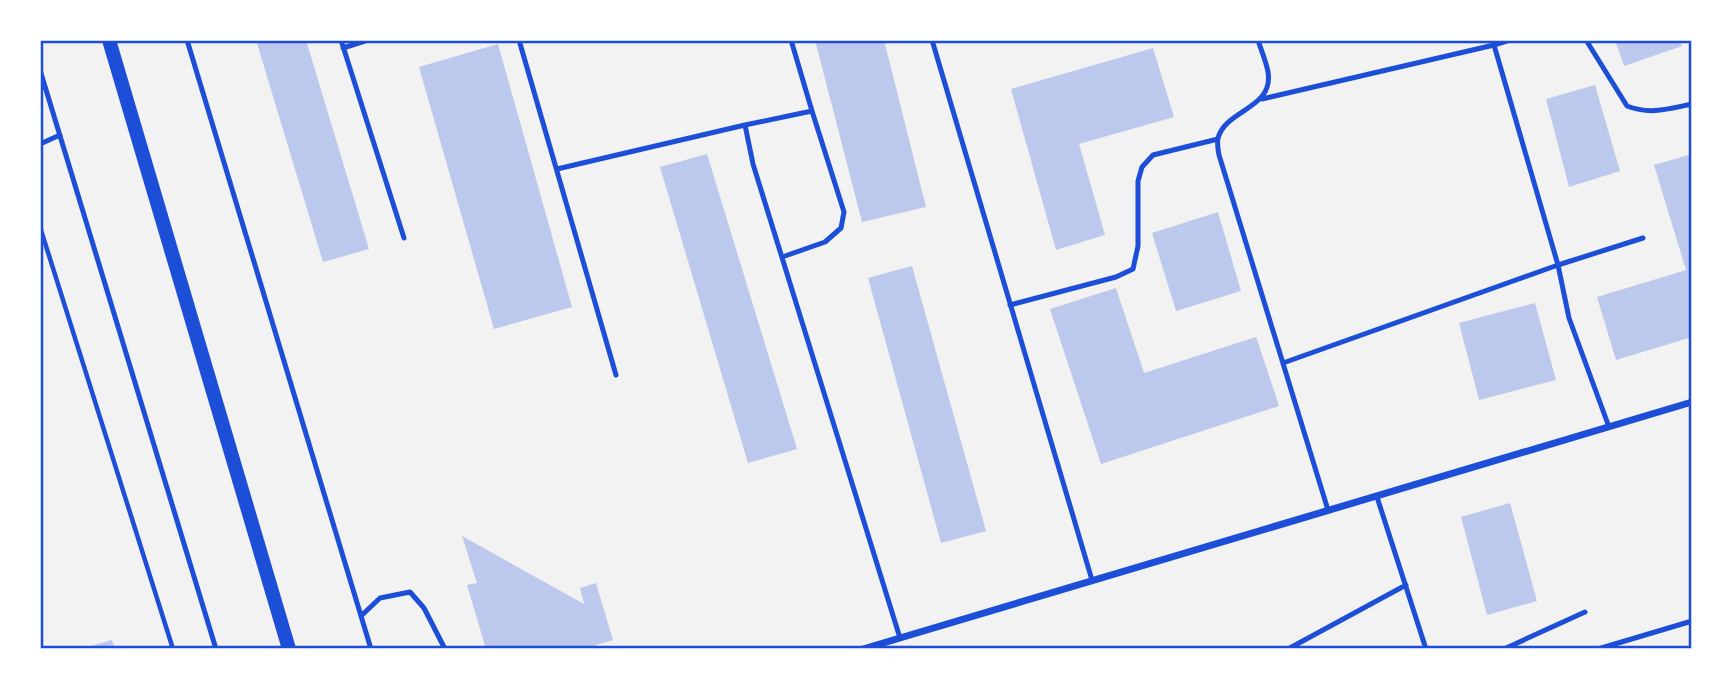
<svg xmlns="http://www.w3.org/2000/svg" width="1732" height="689" font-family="Rubik,sans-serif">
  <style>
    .building { fill: #bdc9ec }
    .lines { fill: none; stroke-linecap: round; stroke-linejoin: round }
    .path { stroke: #1d4ed8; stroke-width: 4.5 }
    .service { stroke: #1d4ed8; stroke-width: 5 }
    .minor { stroke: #1d4ed8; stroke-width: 7 }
    .secondary { stroke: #1d4ed8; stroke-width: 14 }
    .neatline { fill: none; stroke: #1d4ed8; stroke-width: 2.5 }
  </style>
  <rect width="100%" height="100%" fill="#f2f2f2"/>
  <path class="building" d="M 256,40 L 306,40 L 369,249 L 323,262 Z
    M 815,40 L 884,40 L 926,207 L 862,222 Z
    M 1615,40 L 1680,40 L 1682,46 L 1624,66 Z
    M 498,44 L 572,307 L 494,329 L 419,67 Z
    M 1153,48 L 1174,117 L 1079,144 L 1105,235 L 1056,250 L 1011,89 Z
    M 1595,85 L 1620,171 L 1569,187 L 1546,99 Z
    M 707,154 L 797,449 L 748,463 L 660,167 Z
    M 1692,154 L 1692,337 L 1616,360 L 1597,297 L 1686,270 L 1654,165 Z
    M 1218,212 L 1241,291 L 1176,311 L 1152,233 Z
    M 912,266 L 986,531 L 941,543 L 868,278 Z
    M 1116,288 L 1144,373 L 1256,337 L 1279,406 L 1101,464 L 1050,309 Z
    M 1535,303 L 1556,380 L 1479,400 L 1459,323 Z
    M 1510,503 L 1537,601 L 1487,615 L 1461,517 Z
    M 462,536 L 584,604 L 580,588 L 596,583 L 613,640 L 596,645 L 597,649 L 486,649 L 467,585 L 477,583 Z
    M 112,640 L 115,649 L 84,649 L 84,648 Z"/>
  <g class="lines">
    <path class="path" d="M 40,227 L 173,649"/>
    <path class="service" d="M 187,40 L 371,649
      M 341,40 L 404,238
      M 519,40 L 616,375
      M 932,40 L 1092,580
      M 1258,40 C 1261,50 1266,61 1268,72 C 1274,109 1226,109 1218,138 C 1217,143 1218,150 1219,155 L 1328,510
      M 1586,40 L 1627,106 C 1650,115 1668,109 1692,104
      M 1494,45 L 1510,40
      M 343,48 L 368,40
      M 40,70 L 216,649
      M 1262,99 L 1494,45 L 1558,265 L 1283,363
      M 745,125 L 812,111 L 791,40
      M 40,144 L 60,135
      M 557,169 L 745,125 L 753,164 L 900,638
      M 782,257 L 825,242 L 841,228 L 844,212 L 812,111
      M 1010,305 L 1116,277 L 1133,269 L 1138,246 L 1138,181 L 1142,167 L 1153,155 L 1218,139
      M 1609,427 L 1569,318 L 1558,265 L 1643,238
      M 1377,497 L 1426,649
      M 361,616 L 380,598 L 410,592 L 424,608 L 445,649
      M 1288,649 L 1406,585
      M 1504,649 L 1585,612
      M 1598,649 L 1692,621"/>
    <path class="minor" d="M 863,649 L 1692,402"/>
    <path class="secondary" d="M 109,40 L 289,649"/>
  </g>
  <rect width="1732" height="689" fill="none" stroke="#ffffff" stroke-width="84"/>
  <rect x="42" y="42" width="1648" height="605" class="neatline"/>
</svg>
